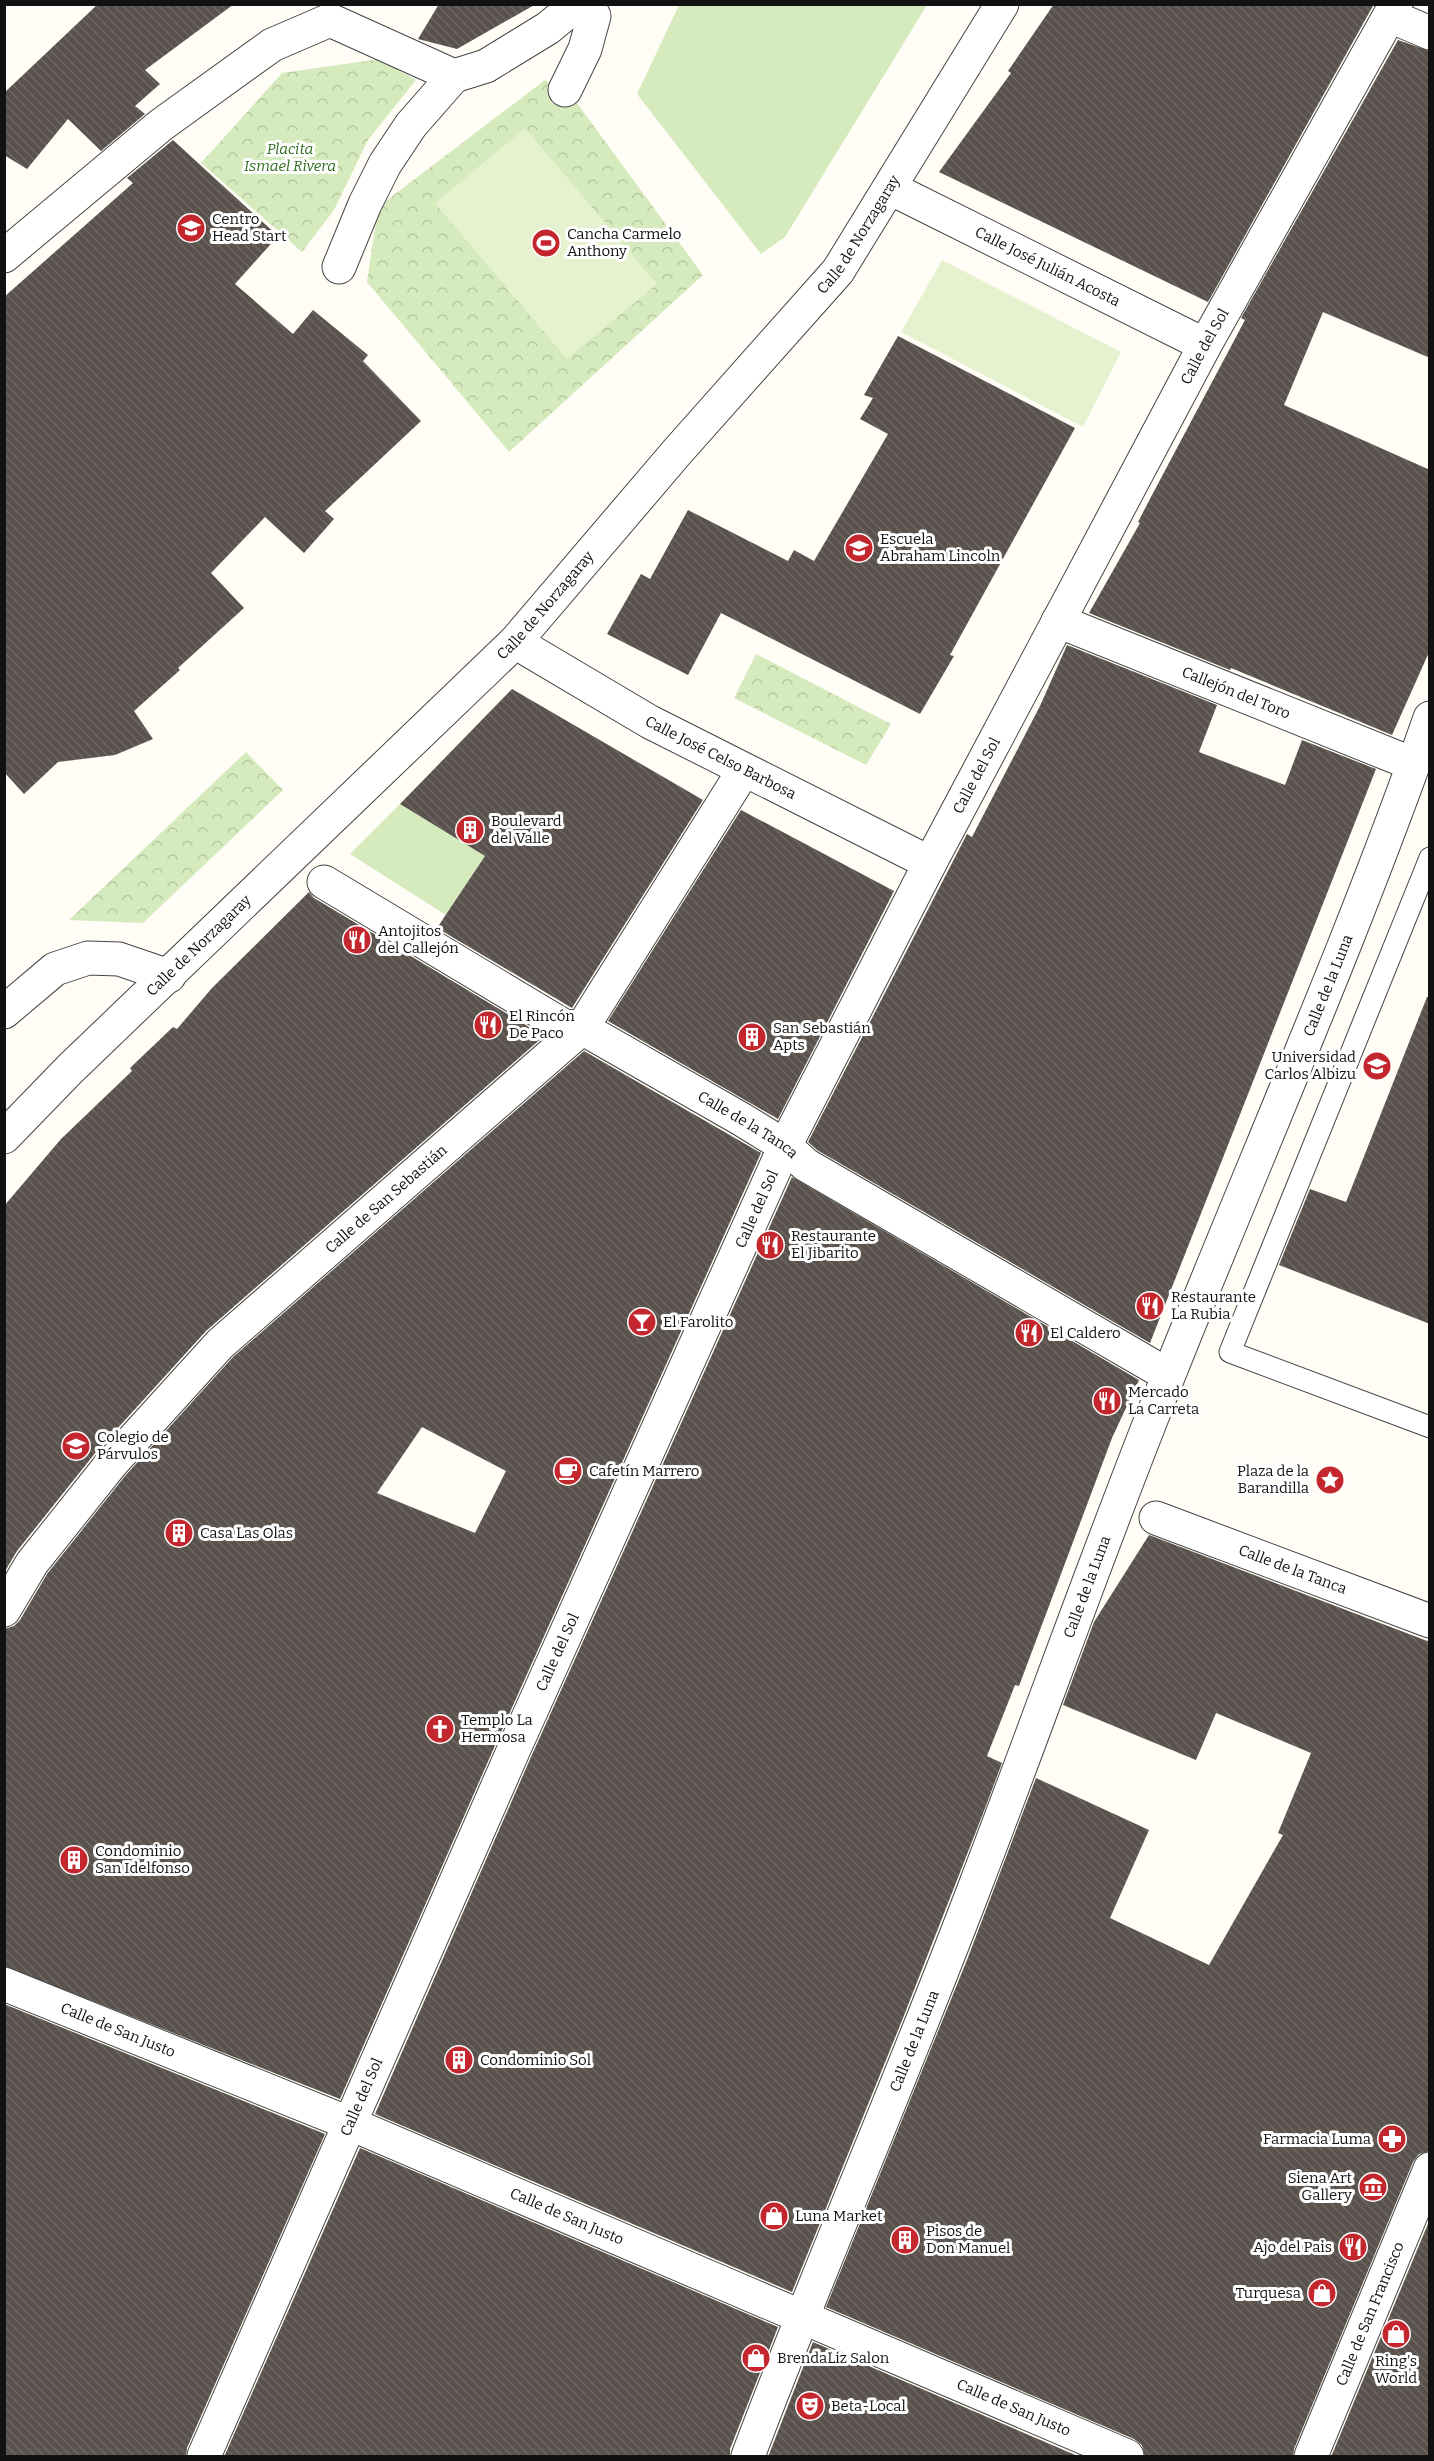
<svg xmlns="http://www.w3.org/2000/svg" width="1434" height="2461" font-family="Bitter,serif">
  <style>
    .grass { fill: #d5ebbd }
    .park { fill: url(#park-crowns) }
    .pitch { fill: #e6f2cf }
    .building { fill: url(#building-back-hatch); fill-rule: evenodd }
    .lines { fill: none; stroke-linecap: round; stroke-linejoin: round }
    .lane-casing { stroke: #444; stroke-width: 23 }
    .street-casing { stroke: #444; stroke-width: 35 }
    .lane { stroke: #fff; stroke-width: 21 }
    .street { stroke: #fff; stroke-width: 33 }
    .labels { text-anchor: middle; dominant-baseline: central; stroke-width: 6; stroke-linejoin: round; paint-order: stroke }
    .park-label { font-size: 15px; font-style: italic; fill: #2f6b1f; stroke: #fff }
    .poi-label { font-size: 15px; fill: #111; stroke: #fff; text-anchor: start }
    .street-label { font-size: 15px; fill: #111; stroke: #fff }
  </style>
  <defs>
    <pattern id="park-crowns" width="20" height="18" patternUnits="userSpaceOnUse" patternTransform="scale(1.5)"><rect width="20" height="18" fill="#d5ebbd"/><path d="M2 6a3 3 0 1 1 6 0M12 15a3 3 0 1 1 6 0" fill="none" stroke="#b6c8a1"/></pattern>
    <pattern id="building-back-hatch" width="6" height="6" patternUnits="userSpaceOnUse" patternTransform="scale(1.5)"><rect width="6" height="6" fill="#5a524d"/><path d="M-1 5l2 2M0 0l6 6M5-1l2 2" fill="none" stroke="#6d6662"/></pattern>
  </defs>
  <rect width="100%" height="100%" fill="#fffdf5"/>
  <path class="grass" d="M 679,5 L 927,5 L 785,237 L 761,254 L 637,94 Z
    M 400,804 L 485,856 L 446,915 L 350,854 Z"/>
  <path class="park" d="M 379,59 L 416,80 L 368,140 L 334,210 L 302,252 L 201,163 L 282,73 Z
    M 545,80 L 574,99 L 703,275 L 509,452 L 367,282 L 378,207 Z
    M 756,654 L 891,724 L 866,765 L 734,698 Z
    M 246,752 L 283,790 L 143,923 L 69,920 Z"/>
  <path class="pitch" d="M 525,128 L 657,284 L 567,359 L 435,203 Z
    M 942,260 L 1121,352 L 1083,427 L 901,332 Z"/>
  <path class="building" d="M 98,4 L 234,4 L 145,70 L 160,84 L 135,106 L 145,114 L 101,151 L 68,119 L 27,169 L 4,155 L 4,93 Z
    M 439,4 L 536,4 L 457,49 L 418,39 Z
    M 1054,4 L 1374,4 L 1208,302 L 939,172 L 1011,73 L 1008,71 Z
    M 1398,40 L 1430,51 L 1430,358 L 1323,312 L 1284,405 L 1430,470 L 1430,650 L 1392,735 L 1231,668 L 1230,670 L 1089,613 L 1140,523 L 1138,522 L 1152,495 L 1245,320 L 1241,318 Z
    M 173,140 L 278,236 L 235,284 L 293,334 L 313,310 L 368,355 L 363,361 L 421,421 L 325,511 L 334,519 L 304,553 L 265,517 L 211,573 L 244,608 L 178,668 L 180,670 L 134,711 L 153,739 L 115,755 L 58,762 L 24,794 L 4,772 L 4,297 L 133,183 L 127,178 Z
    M 898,336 L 1075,428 L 950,655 L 954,656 L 920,714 L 721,613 L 688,675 L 607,634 L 641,574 L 650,579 L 688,510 L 788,561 L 794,550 L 814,561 L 888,434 L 860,419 L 873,398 L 864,395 Z
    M 1067,645 L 1217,705 L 1199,752 L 1285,785 L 1302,740 L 1376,769 L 1150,1343 L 817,1150 L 808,1142 L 967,834 L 972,837 L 1040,706 Z
    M 512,689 L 703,800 L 572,1008 L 437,928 L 485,856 L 400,804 Z
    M 741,810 L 894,891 L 778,1119 L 608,1021 Z
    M 309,892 L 314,898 L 544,1036 L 206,1331 L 96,1452 L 17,1551 L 4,1573 L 4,1206 L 61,1139 L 132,1071 L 130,1068 L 173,1027 L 177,1029 L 212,988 Z
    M 1427,997 L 1430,997 L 1430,1324 L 1279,1265 L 1310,1189 L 1346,1202 Z
    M 584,1051 L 761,1153 L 497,1741 L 340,2099 L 4,1966 L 4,1629 L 14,1626 L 20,1620 L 47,1574 L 125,1476 L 233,1357 ZM 422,1427 L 506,1471 L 475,1533 L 377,1493 Z
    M 792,1177 L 1139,1380 L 1112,1438 L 1019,1686 L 1015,1685 L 987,1756 L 1002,1763 L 984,1811 L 903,2018 L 792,2292 L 375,2114 L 531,1757 Z
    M 1149,1535 L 1430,1642 L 1430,2151 L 1419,2154 L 1413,2162 L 1294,2449 L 1293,2457 L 1145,2457 L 1142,2445 L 1134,2439 L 826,2307 L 967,1960 L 1036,1778 L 1149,1830 L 1110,1918 L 1209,1965 L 1283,1835 L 1278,1833 L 1311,1753 L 1216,1713 L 1196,1760 L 1063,1705 L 1094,1622 Z
    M 4,2004 L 325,2134 L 187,2448 L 186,2457 L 4,2457 Z
    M 360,2148 L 778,2327 L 730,2449 L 730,2457 L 224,2457 Z
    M 1430,2219 L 1430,2457 L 1331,2457 Z
    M 813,2342 L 1080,2457 L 768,2457 Z"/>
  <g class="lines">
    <g class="lane-casing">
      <path id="lane" d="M 1430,858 L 1230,1352 L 1430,1427"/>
    </g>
    <g class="street-casing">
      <g id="street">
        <path d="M 1390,16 L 1430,33"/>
        <path d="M 565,90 L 585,49 L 594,16 L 587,4"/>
        <path id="s1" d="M 890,188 L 1205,345"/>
        <path d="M 4,256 L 161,125 L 272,45 L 330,20 L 454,76"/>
        <path d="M 339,267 L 365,204 L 385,164 L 411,125 L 454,76 L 486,66 L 548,28 L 577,4"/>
        <path id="s2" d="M 1058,621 L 1413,764"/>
        <path id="s3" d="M 515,642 L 650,722 L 930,863"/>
        <path id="s4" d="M 324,882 L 564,1026 L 582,1028 L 741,1119 L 785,1146 L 806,1165 L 1168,1375"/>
        <path d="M 4,1012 L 55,969 L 88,958 L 119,959 L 169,976"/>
        <path id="s5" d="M 4,1137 L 70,1069 L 515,642 L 677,452 L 838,271 L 1002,4"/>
        <path id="s6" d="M 1156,1518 L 1430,1621"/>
        <path id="s7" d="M 4,1610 L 32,1563 L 111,1464 L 220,1344 L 582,1028 L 744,770"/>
        <path id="s8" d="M 4,1984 L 351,2124 L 1127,2456"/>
        <path id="s9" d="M 204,2456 L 514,1749 L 785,1146 L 930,863 L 1205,345 L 1396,4"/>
        <path id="s10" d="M 748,2456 C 821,2263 904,2074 977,1881 C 1042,1712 1102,1540 1170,1372 C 1257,1154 1352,940 1430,718"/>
        <path id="s11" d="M 1311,2456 L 1430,2169"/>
      </g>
    </g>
    <use href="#lane" class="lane"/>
    <use href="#street" class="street"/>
  </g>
  <defs>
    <g id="school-disc" transform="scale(1.5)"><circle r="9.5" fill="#c4262e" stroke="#fff"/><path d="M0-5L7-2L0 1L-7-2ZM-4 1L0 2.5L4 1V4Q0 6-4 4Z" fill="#fff"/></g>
    <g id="stadium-disc" transform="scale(1.5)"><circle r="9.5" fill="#c4262e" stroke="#fff"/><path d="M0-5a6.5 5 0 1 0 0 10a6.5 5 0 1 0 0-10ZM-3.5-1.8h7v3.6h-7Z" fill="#fff"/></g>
    <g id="building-disc" transform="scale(1.5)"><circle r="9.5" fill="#c4262e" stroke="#fff"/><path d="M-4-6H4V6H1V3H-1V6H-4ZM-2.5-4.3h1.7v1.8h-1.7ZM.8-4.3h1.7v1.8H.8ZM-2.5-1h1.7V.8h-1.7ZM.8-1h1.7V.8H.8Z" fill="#fff"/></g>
    <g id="restaurant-disc" transform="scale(1.5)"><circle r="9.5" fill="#c4262e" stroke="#fff"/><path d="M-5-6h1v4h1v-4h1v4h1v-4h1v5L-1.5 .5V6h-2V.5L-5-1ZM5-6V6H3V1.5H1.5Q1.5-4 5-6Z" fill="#fff"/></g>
    <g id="university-disc" transform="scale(1.5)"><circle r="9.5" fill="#c4262e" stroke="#fff"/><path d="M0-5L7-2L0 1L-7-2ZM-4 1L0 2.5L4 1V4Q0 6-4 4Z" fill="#fff"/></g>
    <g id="bar-disc" transform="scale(1.5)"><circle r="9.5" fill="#c4262e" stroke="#fff"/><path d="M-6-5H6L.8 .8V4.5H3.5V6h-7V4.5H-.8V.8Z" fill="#fff"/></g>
    <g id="cafe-disc" transform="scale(1.5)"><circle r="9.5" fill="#c4262e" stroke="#fff"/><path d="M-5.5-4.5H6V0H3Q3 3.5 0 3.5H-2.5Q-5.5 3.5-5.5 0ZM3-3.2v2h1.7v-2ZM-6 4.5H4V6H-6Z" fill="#fff"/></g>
    <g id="sight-disc" transform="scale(1.5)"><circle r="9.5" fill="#c4262e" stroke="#fff"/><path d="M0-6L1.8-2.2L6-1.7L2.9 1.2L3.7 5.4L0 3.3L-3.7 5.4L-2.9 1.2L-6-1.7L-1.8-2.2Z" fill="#fff"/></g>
    <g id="church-disc" transform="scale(1.5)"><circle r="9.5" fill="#c4262e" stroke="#fff"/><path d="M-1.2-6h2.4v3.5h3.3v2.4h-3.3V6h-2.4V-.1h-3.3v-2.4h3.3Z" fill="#fff"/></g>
    <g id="pharmacy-disc" transform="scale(1.5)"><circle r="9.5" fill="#c4262e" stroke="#fff"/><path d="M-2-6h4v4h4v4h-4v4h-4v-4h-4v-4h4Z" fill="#fff"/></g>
    <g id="museum-disc" transform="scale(1.5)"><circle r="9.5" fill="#c4262e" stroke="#fff"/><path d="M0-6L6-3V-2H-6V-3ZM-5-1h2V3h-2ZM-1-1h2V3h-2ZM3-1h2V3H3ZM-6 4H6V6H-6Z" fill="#fff"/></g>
    <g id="shop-disc" transform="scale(1.5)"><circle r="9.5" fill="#c4262e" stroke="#fff"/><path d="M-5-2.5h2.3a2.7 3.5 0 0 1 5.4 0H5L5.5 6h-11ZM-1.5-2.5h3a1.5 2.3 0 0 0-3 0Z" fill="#fff"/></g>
    <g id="theatre-disc" transform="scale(1.5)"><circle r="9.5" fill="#c4262e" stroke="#fff"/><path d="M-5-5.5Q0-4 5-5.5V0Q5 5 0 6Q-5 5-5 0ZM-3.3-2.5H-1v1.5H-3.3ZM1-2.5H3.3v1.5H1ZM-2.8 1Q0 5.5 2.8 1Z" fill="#fff"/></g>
  </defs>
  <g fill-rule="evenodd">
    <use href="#school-disc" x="191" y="228"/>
    <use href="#stadium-disc" x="546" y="243"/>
    <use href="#school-disc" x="859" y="548"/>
    <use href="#building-disc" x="470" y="830"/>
    <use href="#restaurant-disc" x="357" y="940"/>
    <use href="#restaurant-disc" x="488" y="1025"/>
    <use href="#building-disc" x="752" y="1037"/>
    <use href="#university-disc" x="1377" y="1066"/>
    <use href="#restaurant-disc" x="770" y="1245"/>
    <use href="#restaurant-disc" x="1150" y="1306"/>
    <use href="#bar-disc" x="642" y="1322"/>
    <use href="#restaurant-disc" x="1029" y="1333"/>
    <use href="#restaurant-disc" x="1107" y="1401"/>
    <use href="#school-disc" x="76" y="1446"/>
    <use href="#cafe-disc" x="568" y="1471"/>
    <use href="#sight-disc" x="1330" y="1480"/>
    <use href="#building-disc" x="179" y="1533"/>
    <use href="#church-disc" x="440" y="1729"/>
    <use href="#building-disc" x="74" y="1860"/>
    <use href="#building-disc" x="459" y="2060"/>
    <use href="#pharmacy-disc" x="1392" y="2139"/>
    <use href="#museum-disc" x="1373" y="2187"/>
    <use href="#shop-disc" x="774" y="2216"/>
    <use href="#building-disc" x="905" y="2240"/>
    <use href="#restaurant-disc" x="1353" y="2247"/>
    <use href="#shop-disc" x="1322" y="2293"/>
    <use href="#shop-disc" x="1396" y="2334"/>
    <use href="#shop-disc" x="756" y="2358"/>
    <use href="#theatre-disc" x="810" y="2406"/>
  </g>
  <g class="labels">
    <g class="park-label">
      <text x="290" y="149">Placita<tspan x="290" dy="17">Ismael Rivera</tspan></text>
    </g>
    <g class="poi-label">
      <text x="212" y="219">Centro<tspan x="212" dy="17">Head Start</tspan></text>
      <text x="567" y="234">Cancha Carmelo<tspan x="567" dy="17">Anthony</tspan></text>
      <text x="880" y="539">Escuela<tspan x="880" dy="17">Abraham Lincoln</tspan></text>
      <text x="491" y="821">Boulevard<tspan x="491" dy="17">del Valle</tspan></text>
      <text x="378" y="931">Antojitos<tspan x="378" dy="17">del Callejón</tspan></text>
      <text x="509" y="1016">El Rincón<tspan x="509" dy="17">De Paco</tspan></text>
      <text x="773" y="1028">San Sebastián<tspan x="773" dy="17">Apts</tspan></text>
      <text x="1356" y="1057" text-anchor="end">Universidad<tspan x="1356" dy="17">Carlos Albizu</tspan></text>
      <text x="791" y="1236">Restaurante<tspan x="791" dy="17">El Jibarito</tspan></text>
      <text x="1171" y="1297">Restaurante<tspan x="1171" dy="17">La Rubia</tspan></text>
      <text x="663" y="1322">El Farolito</text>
      <text x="1050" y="1333">El Caldero</text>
      <text x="1128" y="1392">Mercado<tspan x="1128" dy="17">La Carreta</tspan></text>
      <text x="97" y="1437">Colegio de<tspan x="97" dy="17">Párvulos</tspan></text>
      <text x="589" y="1471">Cafetín Marrero</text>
      <text x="1309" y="1471" text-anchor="end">Plaza de la<tspan x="1309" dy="17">Barandilla</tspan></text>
      <text x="200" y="1533">Casa Las Olas</text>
      <text x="461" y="1720">Templo La<tspan x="461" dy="17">Hermosa</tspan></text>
      <text x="95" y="1851">Condominio<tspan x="95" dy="17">San Idelfonso</tspan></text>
      <text x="480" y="2060">Condominio Sol</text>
      <text x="1371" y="2139" text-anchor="end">Farmacia Luma</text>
      <text x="1352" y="2178" text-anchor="end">Siena Art<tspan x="1352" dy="17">Gallery</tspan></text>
      <text x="795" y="2216">Luna Market</text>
      <text x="926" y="2231">Pisos de<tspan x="926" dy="17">Don Manuel</tspan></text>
      <text x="1332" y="2247" text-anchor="end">Ajo del Pais</text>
      <text x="1301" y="2293" text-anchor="end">Turquesa</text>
      <text x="777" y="2358">BrendaLiz Salon</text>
      <text x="1396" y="2361" text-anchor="middle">Ring's<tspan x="1396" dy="17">World</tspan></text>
      <text x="831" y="2406">Beta-Local</text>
    </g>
    <g class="street-label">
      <text stroke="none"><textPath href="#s5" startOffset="1245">Calle de Norzagaray</textPath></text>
      <text stroke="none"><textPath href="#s1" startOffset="176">Calle José Julián Acosta</textPath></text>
      <text stroke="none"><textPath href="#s9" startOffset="2336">Calle del Sol</textPath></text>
      <text stroke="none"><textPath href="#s5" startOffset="759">Calle de Norzagaray</textPath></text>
      <text stroke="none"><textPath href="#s2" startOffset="192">Callejón del Toro</textPath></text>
      <text stroke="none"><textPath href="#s3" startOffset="236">Calle José Celso Barbosa</textPath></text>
      <text stroke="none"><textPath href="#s9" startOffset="1850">Calle del Sol</textPath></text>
      <text stroke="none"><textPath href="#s5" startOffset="273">Calle de Norzagaray</textPath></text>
      <text stroke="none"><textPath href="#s10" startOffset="1581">Calle de la Luna</textPath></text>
      <text stroke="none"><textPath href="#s4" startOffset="490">Calle de la Tanca</textPath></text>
      <text stroke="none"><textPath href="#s7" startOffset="564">Calle de San Sebastián</textPath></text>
      <text stroke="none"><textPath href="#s9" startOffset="1364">Calle del Sol</textPath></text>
      <text stroke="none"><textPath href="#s6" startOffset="146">Calle de la Tanca</textPath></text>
      <text stroke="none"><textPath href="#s10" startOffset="933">Calle de la Luna</textPath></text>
      <text stroke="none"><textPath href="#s9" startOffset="878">Calle del Sol</textPath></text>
      <text stroke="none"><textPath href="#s8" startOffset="123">Calle de San Justo</textPath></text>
      <text stroke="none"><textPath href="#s10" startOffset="447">Calle de la Luna</textPath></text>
      <text stroke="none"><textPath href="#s9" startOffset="392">Calle del Sol</textPath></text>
      <text stroke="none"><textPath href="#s8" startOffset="609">Calle de San Justo</textPath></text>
      <text stroke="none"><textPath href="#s11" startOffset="154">Calle de San Francisco</textPath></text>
      <text stroke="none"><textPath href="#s8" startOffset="1095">Calle de San Justo</textPath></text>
    </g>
  </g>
  <rect width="1434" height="2461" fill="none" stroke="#111111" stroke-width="12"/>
</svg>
